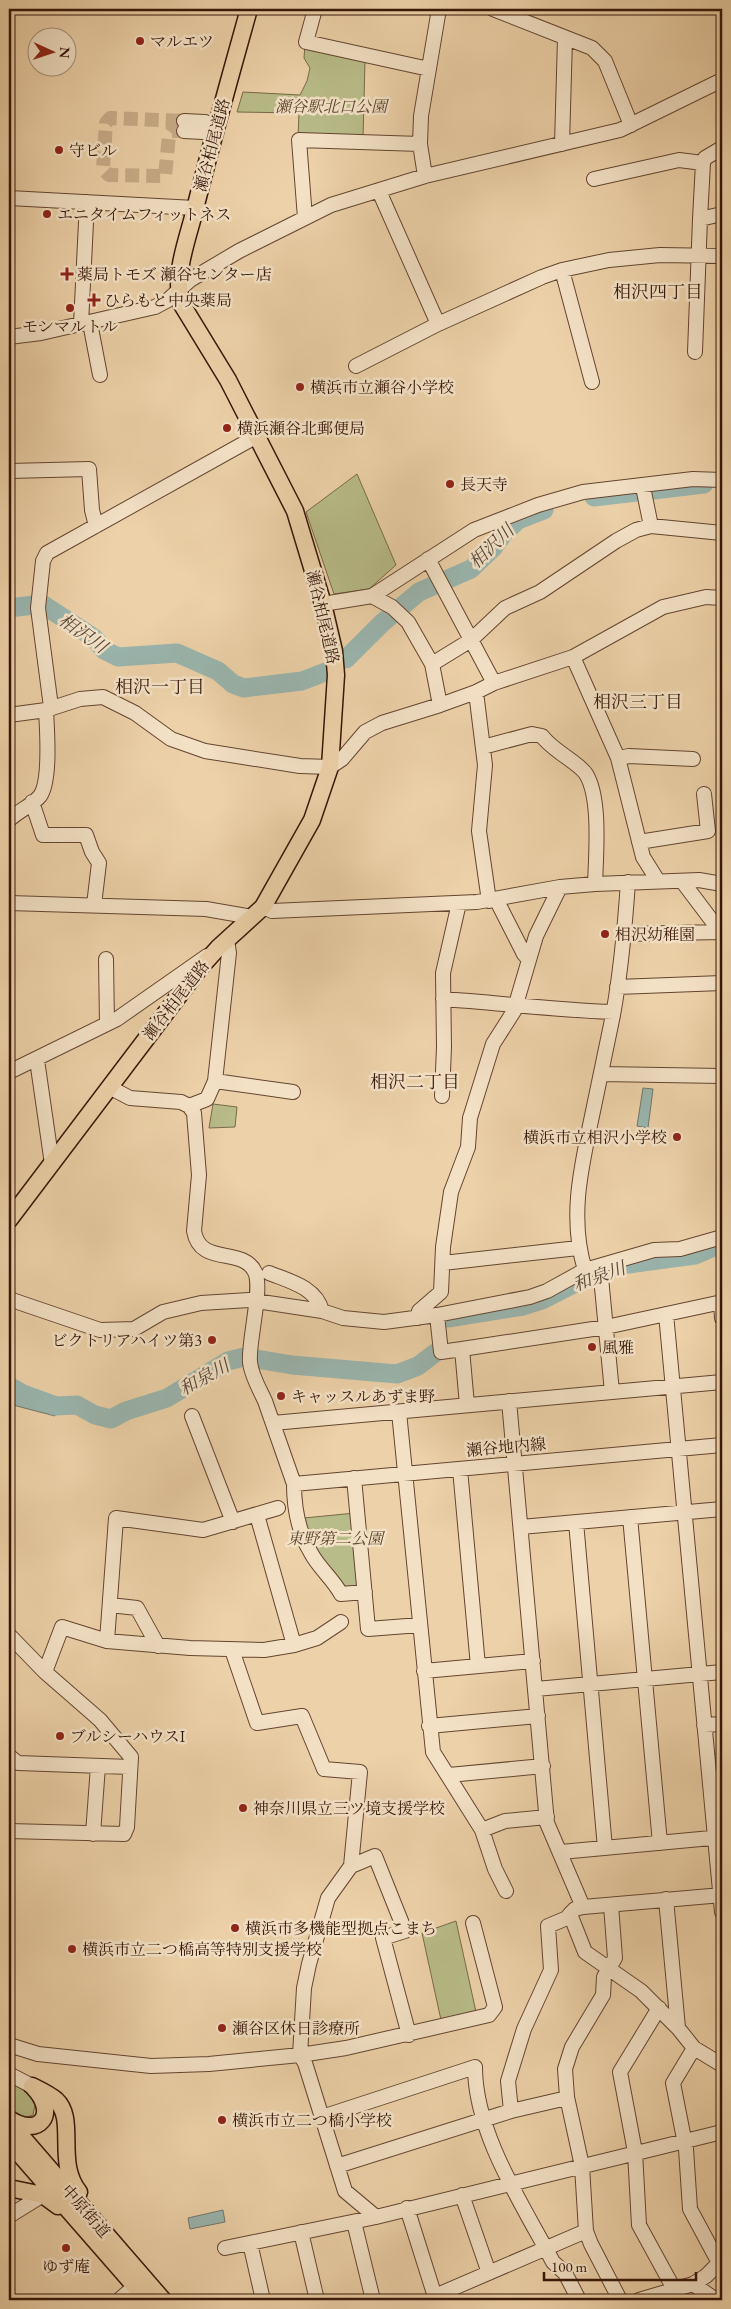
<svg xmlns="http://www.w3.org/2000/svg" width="731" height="2309" font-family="'EB Garamond','Noto Serif JP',serif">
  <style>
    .green { fill: #b8bc88; stroke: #776948 }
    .water { fill: #9ab6af; stroke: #72766c }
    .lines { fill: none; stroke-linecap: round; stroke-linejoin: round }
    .river { stroke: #9ab6af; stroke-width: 19 }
    .minor-tunnel { stroke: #c8ac88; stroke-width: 14; stroke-dasharray: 14 7; stroke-linecap: butt }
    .minor-casing { stroke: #644530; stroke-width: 16 }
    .major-casing { stroke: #361608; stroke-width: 19 }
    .minor { stroke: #f3e1c6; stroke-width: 14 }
    .major { stroke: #edd1a8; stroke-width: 16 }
    .poi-dot { fill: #8f2418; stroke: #f3e1c6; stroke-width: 2 }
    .labels { text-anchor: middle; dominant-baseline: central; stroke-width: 5; stroke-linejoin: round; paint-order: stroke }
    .poi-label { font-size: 16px; fill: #361608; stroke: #f3e1c6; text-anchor: start }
    .park-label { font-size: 16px; font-style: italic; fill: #5d482e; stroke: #f3e1c6 }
    .street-label { font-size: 16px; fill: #361608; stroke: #f3e1c6 }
    .neighbourhood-label { font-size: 18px; fill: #361608; stroke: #f3e1c6 }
    .water-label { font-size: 18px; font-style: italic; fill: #54463a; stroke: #f3e1c6 }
  </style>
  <rect width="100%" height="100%" fill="#edd1a8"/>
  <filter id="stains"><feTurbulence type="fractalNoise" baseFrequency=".004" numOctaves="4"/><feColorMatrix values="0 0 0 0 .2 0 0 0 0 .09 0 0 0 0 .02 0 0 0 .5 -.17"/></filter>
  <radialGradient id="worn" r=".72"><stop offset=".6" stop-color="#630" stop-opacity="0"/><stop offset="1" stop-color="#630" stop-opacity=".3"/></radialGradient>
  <path class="green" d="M 305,45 L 365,61 L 363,139 L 298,137 L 299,113 L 237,112 L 243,92 L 300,95 L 307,81 L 310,68 L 304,58 Z
    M 357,474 L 396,565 L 369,589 L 334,594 L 306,512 Z
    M 213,1104 L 237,1107 L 235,1127 L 209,1128 Z
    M 355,1513 L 362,1587 L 343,1589 L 316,1552 L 304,1518 Z
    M 722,1753 L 722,1833 L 720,1833 L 712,1754 Z
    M 456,1921 L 476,2012 L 441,2020 L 422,1933 Z
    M 9,2081 L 30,2095 L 35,2105 L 33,2115 C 22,2120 16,2112 9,2105 Z"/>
  <path class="water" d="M 643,1088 L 653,1089 L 648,1128 L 637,1126 Z
    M 9,1386 L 56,1406 L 55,1416 L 9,1404 Z
    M 223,2210 L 225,2222 L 190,2229 L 188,2218 Z"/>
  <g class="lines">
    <path class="river" d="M 594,497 L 704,484
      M 9,608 L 42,604 L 94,638 L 104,650 L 118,657 L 177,653 L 218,671 L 233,684 L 244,688 L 302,681 L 328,671
      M 346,659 L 382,623 L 419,592 L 471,569 L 493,548 L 504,533 L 518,520 L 544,510
      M 448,1318 L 523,1306 L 542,1300 L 583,1279 L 621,1265 L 695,1255 L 716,1246 L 722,1246
      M 9,1386 L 23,1394 L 56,1406 L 77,1405 L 95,1415 L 111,1419 L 126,1411 L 167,1398 L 228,1361 L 244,1357 L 292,1365 L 397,1374 L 418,1366 L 435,1353"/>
    <path class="minor-tunnel" d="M 184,131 L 172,131 L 169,135 L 165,176 L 109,175 L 103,169 L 106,123 L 110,118 L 184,121"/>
    <g class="minor-casing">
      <path id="minor" d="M 315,9 L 306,42 L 429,69
        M 493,9 L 592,48 L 605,61 L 631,125
        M 184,121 L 205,122 L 216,129
        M 184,131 L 203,132 L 216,129
        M 562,144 L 565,38
        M 722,148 L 705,158 L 703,163 L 700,219 L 722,214
        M 425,176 L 420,144 L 421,116 L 439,9
        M 594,179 L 679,160 L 703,163
        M 379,191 L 438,324
        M 9,198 L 195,208
        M 305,218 L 299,140 L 420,144
        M 562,270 L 592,382
        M 90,323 L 100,375
        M 81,324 L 87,202
        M 9,337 L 41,333 L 155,307 L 168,300 L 190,280 L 239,251 L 331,205 L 425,176 L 620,130 L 722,80
        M 695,352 L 700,219
        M 356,366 L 438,324 L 542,277 L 562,270 L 609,260 L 660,255 L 722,256
        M 9,471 L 89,469 L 92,510 L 96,526
        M 643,487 L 651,526
        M 428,559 L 494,683
        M 372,596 L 392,607 L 408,622 L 432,664 L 440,705
        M 323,604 L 372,596 L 474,530 L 538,505 L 583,492 L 693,479 L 722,480
        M 573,657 L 618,758 L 643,857 L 658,881
        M 432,664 L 471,640 L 505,608 L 540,592 L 616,541 L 636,530 L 651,526 L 722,533
        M 476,692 L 485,765 L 479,831 L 489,901
        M 51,707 L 38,608 L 43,561 L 47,553 L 257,436
        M 9,715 L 46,710 L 80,699 L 103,697 L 135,713 L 171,739 L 205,751 L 300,766 L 330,767 L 342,759 L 365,732 L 382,723 L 440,705 L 476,692 L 494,683 L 573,657 L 663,607 L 706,597 L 722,598
        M 483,747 L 532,734 L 542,736 C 553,751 579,763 586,774 C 601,798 596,855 595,884
        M 618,758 L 629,756 L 693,759
        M 32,802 L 43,835 L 86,835 L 92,852 L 99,863 L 94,905
        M 9,820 C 18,811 33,805 40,796 C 51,781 47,729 46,710
        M 639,842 L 708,831 L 704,794
        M 682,881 L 722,934
        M 496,899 L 524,954 L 529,960
        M 9,903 L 206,909 L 252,917
        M 263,907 L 272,911 L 477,902 L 560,887 L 595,884 L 699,880 L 722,884
        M 624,934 L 720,932
        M 106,959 L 107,1024
        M 617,987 L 722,983
        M 443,999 C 500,1003 556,1010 613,1012
        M 37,1060 L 52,1164
        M 9,1072 L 117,1019 L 207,956
        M 601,1074 L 722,1076
        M 215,1081 L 293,1092
        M 109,1087 L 130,1098 L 181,1102 L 189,1106 L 194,1113 L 199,1175 L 194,1231 C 200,1267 243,1246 255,1272 C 263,1288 248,1342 250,1362 C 251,1375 260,1390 265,1401 C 275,1429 284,1456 294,1484 C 294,1507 299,1533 311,1553 C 319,1568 333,1579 341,1594 L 365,1592
        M 442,1096 L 444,1047 L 443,973 L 459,903
        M 189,1106 L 207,1099 L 215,1081 L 229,953 L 227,940
        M 443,1263 L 578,1248
        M 600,1267 L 612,1392
        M 585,1270 C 569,1218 581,1168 592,1116 C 599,1082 606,1049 613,1015 C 621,971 625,926 628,882
        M 269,1273 C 289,1281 316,1287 322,1311
        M 9,1299 L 100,1330 L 134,1329 L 163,1312 L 201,1303 L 249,1300 L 322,1311 L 343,1318 L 384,1322 L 437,1315 L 530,1297 L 547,1291 L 585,1270 L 654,1250 L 680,1249 L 722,1237
        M 721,1302 L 722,1318
        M 666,1314 L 722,1912
        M 437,1315 L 441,1352 L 462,1349 L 467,1405
        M 418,1318 L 419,1311 L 441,1292 L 443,1247 L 451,1192 L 468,1147 L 470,1118 L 493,1044 L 514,1011 L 536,936 L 560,887
        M 462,1349 L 606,1327 L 722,1302
        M 509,1401 L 547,1823 L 583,1907 L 722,1895
        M 399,1412 L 433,1752 L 482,1830 L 505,1821 L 547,1817
        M 192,1416 L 233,1522
        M 273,1423 L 722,1382
        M 460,1469 L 478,1666
        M 354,1478 L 368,1629 L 420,1625
        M 294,1484 L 722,1445
        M 257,1515 L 294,1645
        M 630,1517 L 660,1843
        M 576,1522 L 605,1848
        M 521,1527 L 722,1509
        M 110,1605 L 137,1608 L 158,1646
        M 9,1635 L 45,1672 L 100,1720 L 131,1757 L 127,1827 L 124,1834 L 9,1831
        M 107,1641 L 116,1518 L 203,1530 L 278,1508
        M 232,1650 L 257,1723 L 302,1716 L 324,1769 L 360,1772 L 351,1866 L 328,1898 L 309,1964 L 304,1988 L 300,2055 L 305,2063 L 345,2191 L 376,2217
        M 424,1671 L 533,1661
        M 45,1672 L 62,1627 L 107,1641 L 190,1648 L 264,1650 L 294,1645 L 317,1638 L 341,1622
        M 536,1689 L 722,1672
        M 704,1725 L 722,1724
        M 429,1726 L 538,1716
        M 9,1756 L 18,1763 L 130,1767
        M 449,1775 L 543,1766
        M 482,1830 L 495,1869 L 506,1891
        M 93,1834 L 98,1766
        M 561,1852 L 722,1837
        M 351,1866 L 375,1856 L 405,1931 L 383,1938 L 409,2035
        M 666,1899 L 678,2028
        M 611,1905 L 615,1958 L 604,1977 L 603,1995 L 572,2047 L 565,2069 L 567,2097 L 582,2166 L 586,2231 L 591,2244 L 620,2300
        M 583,1907 L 575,1909 L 570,1914 L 585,1952 L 641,1991 L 678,2028 L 694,2048 L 722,2065
        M 659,2008 L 620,2072 L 635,2152 L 639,2225 L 674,2289
        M 9,2045 L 38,2054 L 151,2066 L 209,2064 L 300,2055 L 346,2048 L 489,2015 L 495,2007 L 473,1923
        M 694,2048 L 673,2083 L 686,2149 L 690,2209 L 719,2263
        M 9,2074 L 32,2086
        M 511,2111 L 508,2081 L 524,2029 L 551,1970 L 548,1926 L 567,1918 L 570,1914
        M 322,2117 L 475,2067 C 475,2134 523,2205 553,2262 L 565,2273 L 579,2300
        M 337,2166 L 511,2111 L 567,2098
        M 462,2195 L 489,2273
        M 407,2208 L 436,2300
        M 9,2216 L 43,2195
        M 354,2222 L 373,2300
        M 301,2232 L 317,2300
        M 250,2243 L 263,2300
        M 225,2248 L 376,2217 L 722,2132
        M 693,2284 L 706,2276 L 722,2260
        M 435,2296 L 586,2231
        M 119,2300 L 135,2286
        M 639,2300 L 693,2284 L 716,2300"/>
    </g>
    <g class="major-casing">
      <path id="major" d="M 9,1220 L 199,969 L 218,948 L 263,907 L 312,820 L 330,767 L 336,675 L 334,651 L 323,604 L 295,511 L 228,380 L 181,303 C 174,273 187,241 194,213 C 211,144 230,77 249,9
        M 32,2086 C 40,2090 49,2094 56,2100 C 77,2119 55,2163 79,2192
        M 9,2119 C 40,2139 58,2113 34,2088
        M 9,2122 L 163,2300
        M 9,2142 L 147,2300
        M 9,2188 L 43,2195 L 58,2206"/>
    </g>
    <use href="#minor" class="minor"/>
    <use href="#major" class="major"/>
  </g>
  <g class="poi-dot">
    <circle cx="140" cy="41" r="5"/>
    <circle cx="59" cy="150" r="5"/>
    <circle cx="47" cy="214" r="5"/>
    <path d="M64.5 266.5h5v5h5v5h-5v5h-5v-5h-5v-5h5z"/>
    <path d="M91.5 292.5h5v5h5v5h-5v5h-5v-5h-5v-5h5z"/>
    <circle cx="70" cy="308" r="5"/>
    <circle cx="300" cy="387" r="5"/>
    <circle cx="227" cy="428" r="5"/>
    <circle cx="450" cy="484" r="5"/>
    <circle cx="605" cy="934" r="5"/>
    <circle cx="677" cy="1137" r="5"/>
    <circle cx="212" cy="1340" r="5"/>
    <circle cx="592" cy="1347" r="5"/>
    <circle cx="281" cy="1396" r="5"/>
    <circle cx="60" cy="1736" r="5"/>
    <circle cx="243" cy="1808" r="5"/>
    <circle cx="235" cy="1928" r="5"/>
    <circle cx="72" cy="1949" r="5"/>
    <circle cx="222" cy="2028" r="5"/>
    <circle cx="222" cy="2120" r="5"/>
    <circle cx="66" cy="2248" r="5"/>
  </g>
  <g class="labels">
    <g class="poi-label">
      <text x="150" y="41">マルエツ</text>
      <text x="69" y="150">守ビル</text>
      <text x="57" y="214">エニタイムフィットネス</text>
      <text x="77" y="274">薬局トモズ 瀬谷センター店</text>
      <text x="104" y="300">ひらもと中央薬局</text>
      <text x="70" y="326" text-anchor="middle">モンマルトル</text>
      <text x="310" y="387">横浜市立瀬谷小学校</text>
      <text x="237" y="428">横浜瀬谷北郵便局</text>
      <text x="460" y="484">長天寺</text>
      <text x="615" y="934">相沢幼稚園</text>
      <text x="667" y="1137" text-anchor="end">横浜市立相沢小学校</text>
      <text x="202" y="1340" text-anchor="end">ビクトリアハイツ第3</text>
      <text x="602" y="1347">風雅</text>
      <text x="291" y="1396">キャッスルあずま野</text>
      <text x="70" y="1736">ブルシーハウスI</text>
      <text x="253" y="1808">神奈川県立三ツ境支援学校</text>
      <text x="245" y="1928">横浜市多機能型拠点こまち</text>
      <text x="82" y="1949">横浜市立二つ橋高等特別支援学校</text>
      <text x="232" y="2028">瀬谷区休日診療所</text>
      <text x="232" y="2120">横浜市立二つ橋小学校</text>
      <text x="66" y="2266" text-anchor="middle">ゆず庵</text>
    </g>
    <g class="park-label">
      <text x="331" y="106">瀬谷駅北口公園</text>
      <text x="335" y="1538">東野第二公園</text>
    </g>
    <g class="street-label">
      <text transform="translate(212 145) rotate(-75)">瀬谷柏尾道路</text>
      <text transform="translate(323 617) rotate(77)">瀬谷柏尾道路</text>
      <text transform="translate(176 1000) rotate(-52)">瀬谷柏尾道路</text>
      <text transform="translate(506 1447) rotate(-5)">瀬谷地内線</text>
      <text transform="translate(86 2211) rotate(49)">中原街道</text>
    </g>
    <g class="neighbourhood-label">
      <text x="658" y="291">相沢四丁目</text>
      <text x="160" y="686">相沢一丁目</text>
      <text x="638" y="701">相沢三丁目</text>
      <text x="415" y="1081">相沢二丁目</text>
    </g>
    <g class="water-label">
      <text transform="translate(491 546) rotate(-44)">相沢川</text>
      <text transform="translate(83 633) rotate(35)">相沢川</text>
      <text transform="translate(599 1276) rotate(-20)">和泉川</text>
      <text transform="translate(204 1377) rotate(-29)">和泉川</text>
    </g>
  </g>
  <rect width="731" height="2309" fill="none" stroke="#edd1a8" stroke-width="30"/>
  <rect x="10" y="10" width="711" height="2289" fill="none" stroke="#361608" stroke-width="2.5"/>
  <rect x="15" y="15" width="701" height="2279" fill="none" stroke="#361608"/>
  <g transform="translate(52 52) rotate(93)"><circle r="24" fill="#f3e1c6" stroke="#a7907a"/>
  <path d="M0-4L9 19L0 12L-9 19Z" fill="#8f2418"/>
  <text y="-8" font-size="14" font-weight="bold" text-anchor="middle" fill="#361608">N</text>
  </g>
  <path d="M544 2272v8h152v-8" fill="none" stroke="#361608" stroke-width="2.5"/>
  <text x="551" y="2272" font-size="15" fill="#361608" stroke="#f3e1c6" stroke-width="4" paint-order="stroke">100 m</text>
  <rect width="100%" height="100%" filter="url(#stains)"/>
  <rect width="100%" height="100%" fill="url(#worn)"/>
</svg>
